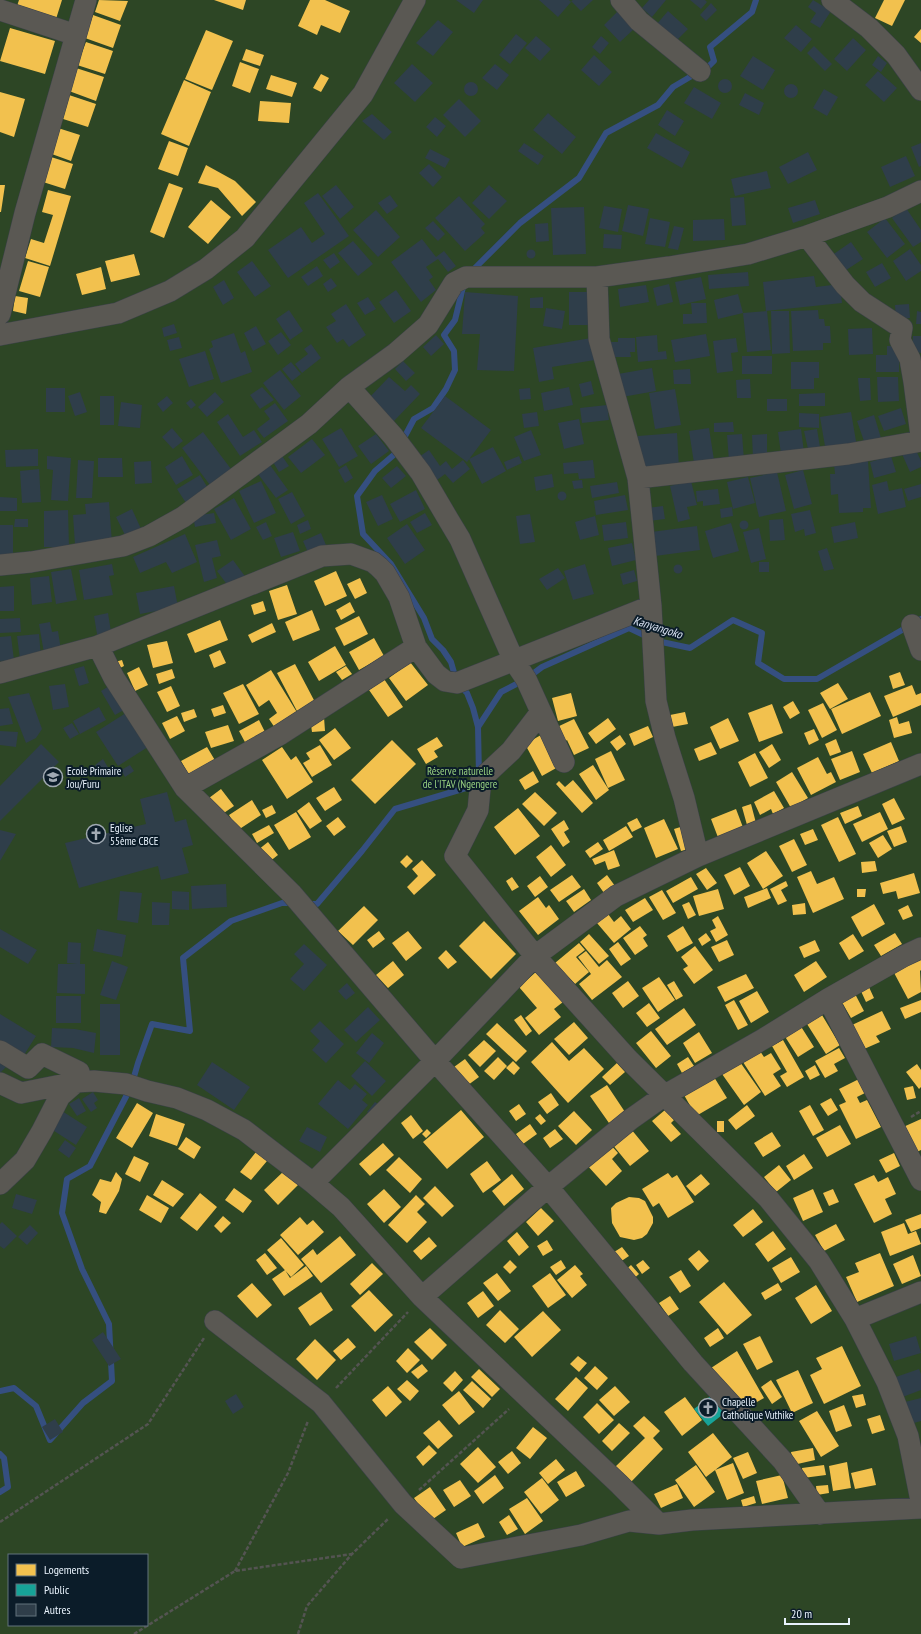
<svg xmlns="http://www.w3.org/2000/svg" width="921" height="1634" font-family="'PT Sans Narrow',sans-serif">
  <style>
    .green { fill: #2d4625; fill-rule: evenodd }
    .homes { fill: #f2c14e }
    .public { fill: #17a398 }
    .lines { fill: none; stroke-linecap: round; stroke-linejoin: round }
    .stream { stroke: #354f80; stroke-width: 6 }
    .building { fill: #2f3e4a }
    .minor-casing { stroke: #3a4147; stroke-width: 22 }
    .path { stroke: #545452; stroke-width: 2.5; stroke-dasharray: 4 2; stroke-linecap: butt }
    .minor { stroke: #5a5853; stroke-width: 21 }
    .labels { text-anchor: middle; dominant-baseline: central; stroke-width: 4; stroke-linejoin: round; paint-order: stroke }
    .poi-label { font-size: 11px; fill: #e8f2fc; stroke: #0b1c29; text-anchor: start }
    .park-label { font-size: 11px; fill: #99d180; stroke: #0b1c29 }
    .water-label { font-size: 12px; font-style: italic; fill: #dbe4f4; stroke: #0b1c29 }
  </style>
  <rect width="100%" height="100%" fill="#1c242c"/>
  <path class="green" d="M 0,0 L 921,0 L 921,1634 L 0,1634 ZM 9,1555 L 147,1555 L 147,1625 L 9,1625 Z"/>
  <path class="homes" d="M 19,0 L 62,0 L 56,19 L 17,6 Z
    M 99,0 L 128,1 L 120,21 L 95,12 Z
    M 214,0 L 246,0 L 243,10 Z
    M 310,0 L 325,0 L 350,11 L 340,33 L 321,25 L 317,35 L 298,26 Z
    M 884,0 L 905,0 L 892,26 L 875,18 Z
    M 93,15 L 121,25 L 113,48 L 85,38 Z
    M 10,28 L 55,41 L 45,74 L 0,61 Z
    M 921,29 L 921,43 L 914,37 Z
    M 206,30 L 233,41 L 212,90 L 185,79 Z
    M 86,42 L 113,51 L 105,74 L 77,65 Z
    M 246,49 L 264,55 L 260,66 L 242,60 Z
    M 240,62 L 259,69 L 250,93 L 232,86 Z
    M 76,68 L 104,77 L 96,101 L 69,91 Z
    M 321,74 L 329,78 L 321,92 L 313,88 Z
    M 271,75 L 297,83 L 292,97 L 266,89 Z
    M 184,80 L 211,92 L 189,146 L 161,134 Z
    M 0,92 L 25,99 L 14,137 L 0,132 Z
    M 69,95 L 96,104 L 88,127 L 60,118 Z
    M 260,101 L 291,103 L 289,123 L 258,121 Z
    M 58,128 L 80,135 L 71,161 L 49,153 Z
    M 169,141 L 188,148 L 178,176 L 158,169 Z
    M 51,157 L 73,164 L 65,189 L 43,182 Z
    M 206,165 L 235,181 L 256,202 L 242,216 L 218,188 L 198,183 Z
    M 169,183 L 183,188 L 164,238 L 150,232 Z
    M 0,185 L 5,185 L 1,212 L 0,212 Z
    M 48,190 L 71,196 L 50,266 L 25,258 L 31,239 L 44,243 L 53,215 L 42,212 Z
    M 211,200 L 231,217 L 208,244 L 188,227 Z
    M 134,254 L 140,275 L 111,282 L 105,261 Z
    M 28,261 L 49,267 L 40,297 L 19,291 Z
    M 101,267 L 106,289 L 82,295 L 76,274 Z
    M 15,296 L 28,298 L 26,314 L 13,311 Z
    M 336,571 L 347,596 L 325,606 L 314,581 Z
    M 360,578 L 367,593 L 355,599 L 347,584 Z
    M 287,585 L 297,614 L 278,620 L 269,591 Z
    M 263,601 L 266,611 L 254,615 L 251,605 Z
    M 350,602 L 355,612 L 341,620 L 336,610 Z
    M 312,610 L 320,630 L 293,641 L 285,622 Z
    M 359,616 L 368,634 L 344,646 L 335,628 Z
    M 220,620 L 228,640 L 195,653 L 187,634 Z
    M 272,623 L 276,632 L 252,643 L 248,635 Z
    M 374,638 L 384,656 L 359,670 L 349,652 Z
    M 167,641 L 173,663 L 153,668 L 147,645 Z
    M 335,646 L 346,665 L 319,681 L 308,662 Z
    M 220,650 L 226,663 L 214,668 L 209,655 Z
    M 122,660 L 124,666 L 118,669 L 115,662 Z
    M 410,662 L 428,685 L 406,701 L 389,678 Z
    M 295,664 L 316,704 L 298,713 L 277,673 Z
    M 346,666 L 352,674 L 342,680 L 336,672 Z
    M 139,667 L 148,685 L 135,691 L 127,673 Z
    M 172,669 L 175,678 L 159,684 L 156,674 Z
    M 271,670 L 298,714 L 275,728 L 269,719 L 277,713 L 269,700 L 259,707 L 246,685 Z
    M 900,672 L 905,685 L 893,689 L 889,676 Z
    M 384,679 L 403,707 L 388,717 L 369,690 Z
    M 838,683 L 848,699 L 830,709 L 820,693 Z
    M 243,684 L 259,714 L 239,724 L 223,693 Z
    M 912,685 L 916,695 L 921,693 L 921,705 L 893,717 L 884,696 Z
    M 171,686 L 180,706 L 167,712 L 157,692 Z
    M 870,692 L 881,716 L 842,734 L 831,709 Z
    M 571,693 L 577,716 L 558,721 L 552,698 Z
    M 793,701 L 800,713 L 790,719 L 783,707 Z
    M 823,703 L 837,730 L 822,738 L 808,710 Z
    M 772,704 L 783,733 L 759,742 L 748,713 Z
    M 223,705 L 226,713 L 214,717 L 211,709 Z
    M 194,709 L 197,717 L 184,722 L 181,713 Z
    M 685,712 L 688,724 L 672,727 L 670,715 Z
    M 177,716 L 185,731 L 170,739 L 162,723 Z
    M 324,717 L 325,731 L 312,732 L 310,718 Z
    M 897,717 L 899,724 L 909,721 L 912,733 L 894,738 L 889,720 Z
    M 608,718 L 616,729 L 596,744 L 588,733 Z
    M 728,718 L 739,741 L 720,749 L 710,727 Z
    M 574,719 L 589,748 L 574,755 L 567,740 L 563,743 L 555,728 Z
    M 259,720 L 266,734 L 246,744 L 239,731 Z
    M 228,725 L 234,741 L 211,748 L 205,732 Z
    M 648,726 L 653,737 L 634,746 L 629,734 Z
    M 335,728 L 351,748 L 334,760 L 319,740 Z
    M 814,729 L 819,740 L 809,745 L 804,733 Z
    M 541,735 L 558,767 L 542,776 L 525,744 Z
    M 620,735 L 626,744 L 617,751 L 610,742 Z
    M 437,737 L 443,746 L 434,751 L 438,757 L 426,764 L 417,749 Z
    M 836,739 L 841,752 L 830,756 L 825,744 Z
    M 392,740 L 416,764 L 375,804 L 351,780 Z
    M 711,742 L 717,754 L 699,761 L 694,749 Z
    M 891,742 L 899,761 L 872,773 L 863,754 Z
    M 772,744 L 781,760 L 769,768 L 759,752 Z
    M 320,745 L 332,765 L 312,777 L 303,763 L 310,759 L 306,753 Z
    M 207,747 L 216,762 L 190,777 L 181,761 Z
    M 282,747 L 291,760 L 296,756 L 313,782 L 287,799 L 262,760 Z
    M 611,751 L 625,780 L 608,788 L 595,759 Z
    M 852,751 L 860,772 L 840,780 L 831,759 Z
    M 755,753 L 768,778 L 750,787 L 738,762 Z
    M 818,757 L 827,774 L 831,772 L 836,782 L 811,795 L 797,768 Z
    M 593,765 L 609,790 L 596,800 L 579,774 Z
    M 533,771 L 539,782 L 525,790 L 519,780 Z
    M 792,772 L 808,798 L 791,808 L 776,782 Z
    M 573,780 L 593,803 L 582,813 L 556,784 L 559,781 L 565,787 Z
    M 334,787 L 342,800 L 325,811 L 316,798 Z
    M 221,789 L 234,806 L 221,815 L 209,798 Z
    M 774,791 L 784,808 L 773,814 L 771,809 L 760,815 L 754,802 Z
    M 535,792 L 557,813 L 544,826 L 522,804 Z
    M 894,798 L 905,819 L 892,825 L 882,804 Z
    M 252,800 L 261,815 L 238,830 L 229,815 Z
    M 309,802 L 322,821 L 310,829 L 297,811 Z
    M 751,804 L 756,823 L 747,825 L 742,807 Z
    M 272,805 L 276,813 L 266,818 L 262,810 Z
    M 858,806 L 862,816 L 845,824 L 840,813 Z
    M 518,808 L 540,836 L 515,855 L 494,827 Z
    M 736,809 L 744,830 L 719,840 L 711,819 Z
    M 296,812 L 311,837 L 289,850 L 274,825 Z
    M 880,812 L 888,829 L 862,842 L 853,824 Z
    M 338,817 L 346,827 L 334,836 L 326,826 Z
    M 838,817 L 856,854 L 839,862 L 821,825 Z
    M 637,818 L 642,827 L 632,832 L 627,823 Z
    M 664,819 L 678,849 L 656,858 L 644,828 Z
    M 564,820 L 569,829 L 564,832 L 570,842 L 563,847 L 551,829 Z
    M 269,825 L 274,833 L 257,843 L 252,834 Z
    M 687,825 L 689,849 L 681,851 L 674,829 Z
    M 626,826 L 633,837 L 609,851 L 603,840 Z
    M 901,826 L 907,842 L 894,847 L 887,831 Z
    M 813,829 L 818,840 L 805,845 L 800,834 Z
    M 883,835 L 892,849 L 878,858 L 869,843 Z
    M 794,839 L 807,865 L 792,872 L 779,846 Z
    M 268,842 L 278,855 L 269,862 L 258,850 Z
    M 598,842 L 603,849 L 590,858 L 585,851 Z
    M 551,845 L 566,865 L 551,877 L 536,857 Z
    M 614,850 L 620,866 L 608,870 L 605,861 L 595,865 L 592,859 Z
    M 766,851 L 783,876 L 763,889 L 747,863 Z
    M 407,855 L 413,861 L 406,868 L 400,862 Z
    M 422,860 L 436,875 L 414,895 L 407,887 L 418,876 L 412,869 Z
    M 875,861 L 877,871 L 862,873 L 861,862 Z
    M 740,867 L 750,886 L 734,895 L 724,875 Z
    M 706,868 L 717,883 L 707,890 L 696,874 Z
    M 811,871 L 817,884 L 834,877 L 844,899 L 813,913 L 797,877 Z
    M 914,873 L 920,893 L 898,899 L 896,891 L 883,894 L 880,883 Z
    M 572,875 L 581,887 L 559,902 L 550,890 Z
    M 607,875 L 615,886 L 604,893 L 597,883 Z
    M 540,876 L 548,887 L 535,897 L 527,886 Z
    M 512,877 L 519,887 L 512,891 L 506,881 Z
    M 691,877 L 698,889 L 673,903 L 666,891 Z
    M 786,881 L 788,886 L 781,890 L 787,901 L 778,905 L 770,889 Z
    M 767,888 L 771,898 L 748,908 L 744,897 Z
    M 584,889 L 591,900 L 574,912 L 566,901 Z
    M 718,889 L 724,909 L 699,916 L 693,896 Z
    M 857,889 L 866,889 L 865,897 L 857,897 Z
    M 662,890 L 676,913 L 663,920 L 649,897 Z
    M 538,897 L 546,908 L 549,905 L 559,919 L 538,935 L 519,911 Z
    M 645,898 L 653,910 L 633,922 L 625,910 Z
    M 689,902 L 696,915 L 688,919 L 682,905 Z
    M 805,903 L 806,914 L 793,915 L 792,905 Z
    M 874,904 L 885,924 L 862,937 L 851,917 Z
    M 908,905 L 913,916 L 903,920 L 898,910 Z
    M 364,906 L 378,920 L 353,945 L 338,931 Z
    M 608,914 L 614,922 L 621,916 L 631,929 L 614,943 L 597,923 Z
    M 718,916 L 728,935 L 716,942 L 710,931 L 716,928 L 712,920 Z
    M 484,921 L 516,954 L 491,979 L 459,946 Z
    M 640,926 L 647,935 L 643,938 L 648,946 L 635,955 L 623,938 Z
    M 683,926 L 693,943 L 677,952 L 667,936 Z
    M 379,931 L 385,939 L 373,948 L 367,940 Z
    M 408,931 L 422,948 L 406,961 L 392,943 Z
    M 706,933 L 711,940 L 702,946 L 698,939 Z
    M 895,933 L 902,944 L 881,956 L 874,945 Z
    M 589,934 L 609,956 L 599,964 L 580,942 Z
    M 853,934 L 864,951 L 849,960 L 839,943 Z
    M 727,940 L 734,955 L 719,962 L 711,947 Z
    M 815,940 L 820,951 L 804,958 L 799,947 Z
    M 618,942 L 631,959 L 621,966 L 609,949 Z
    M 579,943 L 585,950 L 576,957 L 589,972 L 575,984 L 555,963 Z
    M 695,946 L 713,970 L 694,984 L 683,969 L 688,966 L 681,957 Z
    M 446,950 L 457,962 L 448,969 L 438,958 Z
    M 586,951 L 599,967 L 607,960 L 622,977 L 592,1000 L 579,984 L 591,974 L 578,957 Z
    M 921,954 L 921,970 L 920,971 L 921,992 L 908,999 L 892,969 Z
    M 393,961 L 404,975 L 388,988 L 376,975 Z
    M 816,961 L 827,977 L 804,992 L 794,975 Z
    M 537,971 L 563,1002 L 554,1009 L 561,1017 L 539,1035 L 525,1018 L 537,1008 L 519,987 Z
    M 746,974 L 754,988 L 725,1002 L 717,987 Z
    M 659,977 L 675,1000 L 658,1012 L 642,988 Z
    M 628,981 L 639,996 L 623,1008 L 612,993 Z
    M 674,981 L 683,996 L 676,1000 L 667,985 Z
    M 868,985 L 874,998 L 866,1002 L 860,989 Z
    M 757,991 L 769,1012 L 751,1023 L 739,1001 Z
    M 854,992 L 864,1011 L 851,1018 L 840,999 Z
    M 734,1000 L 748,1025 L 738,1030 L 725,1005 Z
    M 921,1000 L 921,1012 L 905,1019 L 900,1008 Z
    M 649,1003 L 660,1018 L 647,1027 L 636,1013 Z
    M 684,1008 L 696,1025 L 667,1045 L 655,1029 Z
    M 882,1011 L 891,1029 L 876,1036 L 880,1042 L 864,1049 L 852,1025 Z
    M 521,1015 L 532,1031 L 526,1036 L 514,1020 Z
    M 822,1015 L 840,1045 L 826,1054 L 807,1024 Z
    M 574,1022 L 588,1038 L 569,1055 L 554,1039 Z
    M 497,1023 L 527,1051 L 516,1062 L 486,1034 Z
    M 800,1025 L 814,1047 L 798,1057 L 784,1035 Z
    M 651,1031 L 671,1056 L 656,1068 L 636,1043 Z
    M 699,1032 L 712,1053 L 695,1063 L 683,1043 Z
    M 484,1040 L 496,1051 L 480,1067 L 468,1055 Z
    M 783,1040 L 804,1077 L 787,1087 L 780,1076 L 787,1072 L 772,1046 Z
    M 552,1042 L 569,1061 L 584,1048 L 604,1069 L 568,1103 L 531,1062 Z
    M 839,1048 L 845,1058 L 834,1064 L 838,1071 L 825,1078 L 815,1061 Z
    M 760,1051 L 764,1057 L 771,1053 L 781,1069 L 773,1074 L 781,1086 L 765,1096 L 743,1062 Z
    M 498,1057 L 507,1066 L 494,1080 L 484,1071 Z
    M 688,1057 L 694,1066 L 682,1073 L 677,1064 Z
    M 465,1059 L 479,1077 L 468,1085 L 454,1067 Z
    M 513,1061 L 520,1068 L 514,1075 L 506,1068 Z
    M 740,1062 L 761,1092 L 744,1105 L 722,1074 Z
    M 617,1063 L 625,1072 L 610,1085 L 602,1077 Z
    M 917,1064 L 921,1070 L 921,1087 L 919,1089 L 906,1072 Z
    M 815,1065 L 820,1075 L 810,1080 L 805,1071 Z
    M 714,1077 L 727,1098 L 696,1116 L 684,1095 Z
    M 859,1079 L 865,1093 L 857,1097 L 860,1103 L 867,1100 L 881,1127 L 856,1139 L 839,1105 L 846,1102 L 839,1089 Z
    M 607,1085 L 625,1112 L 609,1123 L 590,1096 Z
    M 913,1086 L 916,1098 L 907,1100 L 904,1088 Z
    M 551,1093 L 559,1105 L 547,1114 L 538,1102 Z
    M 831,1098 L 838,1110 L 828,1116 L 820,1104 Z
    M 137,1103 L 153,1113 L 132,1148 L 116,1138 Z
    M 519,1104 L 526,1114 L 516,1121 L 509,1111 Z
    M 747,1105 L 755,1116 L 736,1130 L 728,1120 Z
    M 810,1105 L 824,1130 L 813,1136 L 799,1111 Z
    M 461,1110 L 484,1137 L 447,1169 L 423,1142 Z
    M 665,1110 L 674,1120 L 671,1123 L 681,1134 L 671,1142 L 652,1121 Z
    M 574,1111 L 592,1130 L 576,1145 L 558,1126 Z
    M 156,1114 L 185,1124 L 177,1146 L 149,1136 Z
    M 540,1114 L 546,1121 L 541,1125 L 535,1118 Z
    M 411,1115 L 423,1131 L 413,1139 L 401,1123 Z
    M 921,1119 L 921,1150 L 912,1154 L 901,1128 Z
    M 717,1121 L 724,1121 L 724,1132 L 717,1132 Z
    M 530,1124 L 537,1134 L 523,1144 L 516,1134 Z
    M 840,1125 L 851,1144 L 827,1157 L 816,1138 Z
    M 427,1129 L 431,1133 L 426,1138 L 422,1134 Z
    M 555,1129 L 563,1139 L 550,1148 L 543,1138 Z
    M 631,1129 L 649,1151 L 630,1166 L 612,1144 Z
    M 772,1132 L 781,1146 L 763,1157 L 754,1143 Z
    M 186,1137 L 201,1147 L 194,1159 L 178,1149 Z
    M 383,1143 L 394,1155 L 370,1176 L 359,1164 Z
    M 609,1143 L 618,1153 L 612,1159 L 622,1171 L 606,1186 L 586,1164 Z
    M 256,1152 L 267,1161 L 251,1180 L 240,1172 Z
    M 894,1153 L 900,1166 L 886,1173 L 879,1160 Z
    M 804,1154 L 813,1168 L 794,1180 L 786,1166 Z
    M 134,1156 L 149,1163 L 140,1182 L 125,1174 Z
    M 399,1157 L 422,1179 L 410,1193 L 386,1170 Z
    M 487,1161 L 501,1180 L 483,1193 L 470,1174 Z
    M 779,1165 L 791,1180 L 776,1192 L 764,1177 Z
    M 285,1170 L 299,1184 L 278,1205 L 264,1190 Z
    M 116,1172 L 122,1179 L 119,1191 L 106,1214 L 99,1212 L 101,1202 L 92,1195 L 100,1179 L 111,1182 Z
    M 668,1173 L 672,1178 L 677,1175 L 694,1202 L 668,1218 L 659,1203 L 653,1207 L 642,1189 Z
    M 512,1174 L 524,1189 L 504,1206 L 492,1191 Z
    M 701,1174 L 710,1184 L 695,1196 L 686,1186 Z
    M 874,1175 L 878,1182 L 888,1177 L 896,1194 L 885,1199 L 892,1214 L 874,1223 L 854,1184 Z
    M 162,1180 L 184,1194 L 173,1207 L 153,1195 Z
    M 435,1186 L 454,1206 L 442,1217 L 423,1198 Z
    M 234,1188 L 252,1201 L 243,1213 L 225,1200 Z
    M 384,1189 L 401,1207 L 384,1223 L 367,1204 Z
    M 813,1189 L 823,1212 L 803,1221 L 793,1198 Z
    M 833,1189 L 839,1202 L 829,1206 L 823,1193 Z
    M 200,1193 L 217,1207 L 197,1231 L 180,1218 Z
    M 147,1195 L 169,1208 L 161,1223 L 139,1210 Z
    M 416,1195 L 425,1204 L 417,1212 L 427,1222 L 407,1243 L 388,1225 Z
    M 629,1197 L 639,1198 L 645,1201 L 653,1217 L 653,1223 L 647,1234 L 642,1238 L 634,1240 L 620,1237 L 612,1223 L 611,1208 L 616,1203 Z
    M 541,1208 L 554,1221 L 538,1236 L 526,1222 Z
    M 753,1209 L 763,1222 L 743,1237 L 733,1225 Z
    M 921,1214 L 921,1228 L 911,1232 L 905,1220 Z
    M 223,1216 L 231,1223 L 221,1233 L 214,1226 Z
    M 300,1217 L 307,1225 L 313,1220 L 324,1232 L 298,1255 L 280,1235 Z
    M 904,1223 L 908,1234 L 916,1231 L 921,1244 L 890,1256 L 881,1232 Z
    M 836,1224 L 845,1240 L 824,1251 L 815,1235 Z
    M 773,1231 L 786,1249 L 768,1262 L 755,1244 Z
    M 517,1232 L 529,1247 L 519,1256 L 507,1241 Z
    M 340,1236 L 356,1255 L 321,1283 L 301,1259 L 313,1249 L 317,1255 Z
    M 429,1237 L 437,1246 L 421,1260 L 413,1251 Z
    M 281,1238 L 304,1265 L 291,1277 L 267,1250 Z
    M 547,1240 L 553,1250 L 543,1256 L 537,1246 Z
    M 622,1247 L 629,1256 L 617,1264 L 611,1254 Z
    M 699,1250 L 709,1261 L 698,1271 L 688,1259 Z
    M 265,1253 L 277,1268 L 267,1275 L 256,1260 Z
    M 880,1253 L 894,1286 L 857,1302 L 846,1277 L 859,1272 L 855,1263 Z
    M 913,1255 L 921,1276 L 902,1284 L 893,1264 Z
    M 791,1257 L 800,1272 L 781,1283 L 772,1268 Z
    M 510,1260 L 517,1267 L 510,1274 L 503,1267 Z
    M 561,1260 L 566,1268 L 556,1275 L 550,1267 Z
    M 643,1260 L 650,1268 L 642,1274 L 636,1265 Z
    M 372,1263 L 383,1274 L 360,1295 L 350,1284 Z
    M 575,1265 L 583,1274 L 580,1276 L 587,1285 L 572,1298 L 557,1280 Z
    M 631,1265 L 639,1274 L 631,1281 L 623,1272 Z
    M 306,1266 L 313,1276 L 284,1296 L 272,1279 L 285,1270 L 290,1278 Z
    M 681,1270 L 691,1286 L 680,1293 L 669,1277 Z
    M 497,1273 L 511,1291 L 498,1301 L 483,1283 Z
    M 550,1273 L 566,1295 L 548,1308 L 532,1286 Z
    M 724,1282 L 752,1315 L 727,1335 L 699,1302 Z
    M 252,1283 L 272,1305 L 257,1318 L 237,1296 Z
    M 778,1283 L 782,1290 L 765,1300 L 761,1293 Z
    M 816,1285 L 832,1311 L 811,1324 L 795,1298 Z
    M 369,1290 L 393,1315 L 375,1332 L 351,1306 Z
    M 483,1291 L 494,1306 L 478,1318 L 467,1303 Z
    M 321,1292 L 333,1310 L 310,1326 L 298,1308 Z
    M 670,1296 L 679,1309 L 668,1316 L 659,1303 Z
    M 500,1310 L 519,1329 L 505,1343 L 486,1325 Z
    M 543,1311 L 561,1330 L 532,1357 L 514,1337 Z
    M 430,1328 L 447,1345 L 432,1360 L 414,1342 Z
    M 718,1328 L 724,1338 L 710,1347 L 704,1338 Z
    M 760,1336 L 773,1362 L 757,1370 L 743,1344 Z
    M 348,1338 L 356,1347 L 341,1360 L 333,1351 Z
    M 315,1339 L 336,1360 L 317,1380 L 296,1359 Z
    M 842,1346 L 861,1386 L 824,1404 L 810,1375 L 822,1369 L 816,1358 Z
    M 408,1348 L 420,1360 L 407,1373 L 396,1361 Z
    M 737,1351 L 764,1398 L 741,1411 L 711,1368 Z
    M 578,1356 L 587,1363 L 579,1372 L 570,1364 Z
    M 422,1364 L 428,1371 L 418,1379 L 411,1372 Z
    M 595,1366 L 608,1378 L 597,1390 L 584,1378 Z
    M 479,1369 L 500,1389 L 492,1397 L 471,1377 Z
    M 798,1370 L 813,1403 L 792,1413 L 776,1380 Z
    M 455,1371 L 463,1380 L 452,1392 L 443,1383 Z
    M 576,1377 L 588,1388 L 568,1411 L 555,1399 Z
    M 407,1380 L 419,1391 L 410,1401 L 397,1389 Z
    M 771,1380 L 782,1397 L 772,1404 L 761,1387 Z
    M 472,1381 L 491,1399 L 483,1408 L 463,1390 Z
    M 388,1386 L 402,1402 L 386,1417 L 372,1400 Z
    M 615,1386 L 630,1402 L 614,1416 L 599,1400 Z
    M 459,1391 L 475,1412 L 459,1425 L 442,1405 Z
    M 863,1394 L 866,1405 L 856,1408 L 852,1396 Z
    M 685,1397 L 702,1420 L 682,1436 L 664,1412 Z
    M 597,1403 L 614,1420 L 599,1434 L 583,1417 Z
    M 844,1405 L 852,1426 L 836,1432 L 829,1411 Z
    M 817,1411 L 839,1446 L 821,1457 L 799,1421 Z
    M 880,1415 L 885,1430 L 872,1434 L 867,1419 Z
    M 644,1416 L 660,1431 L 653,1438 L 663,1449 L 630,1483 L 615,1467 L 645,1438 L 633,1426 Z
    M 439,1420 L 453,1436 L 438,1449 L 423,1433 Z
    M 619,1423 L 630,1433 L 612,1451 L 602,1441 Z
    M 533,1427 L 547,1438 L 530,1459 L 516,1448 Z
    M 713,1433 L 732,1457 L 706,1477 L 688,1452 Z
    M 429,1445 L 437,1453 L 423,1466 L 416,1457 Z
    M 478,1447 L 496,1467 L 478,1483 L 460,1464 Z
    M 813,1448 L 815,1460 L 793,1465 L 791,1452 Z
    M 512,1451 L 521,1463 L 508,1474 L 498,1462 Z
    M 748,1452 L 757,1473 L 743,1479 L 733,1458 Z
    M 556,1459 L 565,1470 L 548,1484 L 539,1473 Z
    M 847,1462 L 851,1488 L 833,1491 L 829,1466 Z
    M 733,1463 L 744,1493 L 727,1500 L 715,1470 Z
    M 696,1465 L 715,1492 L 694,1507 L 675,1480 Z
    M 824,1465 L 826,1475 L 803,1478 L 802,1468 Z
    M 872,1468 L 876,1485 L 855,1489 L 851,1473 Z
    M 576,1471 L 585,1486 L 566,1497 L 557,1482 Z
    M 495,1475 L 504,1488 L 483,1504 L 474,1491 Z
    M 782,1475 L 788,1498 L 762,1504 L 756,1481 Z
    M 542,1478 L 559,1500 L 541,1514 L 524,1492 Z
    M 460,1480 L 471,1496 L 454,1507 L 443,1490 Z
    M 677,1484 L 683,1498 L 661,1508 L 654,1494 Z
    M 828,1485 L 829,1493 L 817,1495 L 816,1486 Z
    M 430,1487 L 446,1510 L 430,1521 L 414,1498 Z
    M 754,1496 L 756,1503 L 743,1507 L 741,1500 Z
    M 527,1498 L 543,1521 L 525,1534 L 509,1509 Z
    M 509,1515 L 518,1529 L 507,1535 L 499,1522 Z
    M 478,1523 L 485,1537 L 462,1547 L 456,1533 Z"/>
  <path class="public" d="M 712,1395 L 726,1412 L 708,1426 L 694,1409 Z"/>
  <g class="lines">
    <path class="stream" d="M 471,272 L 520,223 L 579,178 L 606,133 L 658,105 L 673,87 L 700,71 L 704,71 L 714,61 L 710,47 L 752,12 L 756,0
      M 464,283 L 455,320 L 444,335 L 454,351 L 455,370 L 446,389 L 433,408 L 414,419 L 396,453 L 375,471 L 357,496 L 363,534 L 391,564 L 424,618 L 432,639 L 443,650 L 451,662 L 457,683 L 467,693 L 473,708 L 478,727
      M 657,641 L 690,648 L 733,620 L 762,633 L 758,663 L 784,679 L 817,679 L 921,619
      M 479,775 L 478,727 L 501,692 L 526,679 L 542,667 L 629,628 L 648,637
      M 307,904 L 317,904 L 362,851 L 395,809 L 476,785
      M 0,1391 L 14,1388 L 36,1406 L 50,1440 L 83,1403 L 112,1381 L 109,1324 L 82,1269 L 62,1213 L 67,1179 L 90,1166 L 131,1087 L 138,1063 L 152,1024 L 190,1031 L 183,958 L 231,921 L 282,903 L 294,903
      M 0,1454 L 4,1458 L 8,1487 L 0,1492"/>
  </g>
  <path class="building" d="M 456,0 L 483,0 L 474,13 Z
    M 539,0 L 569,0 L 571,2 L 558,17 Z
    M 573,0 L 593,0 L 581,11 L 571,1 Z
    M 649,0 L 666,0 L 652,17 L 642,8 Z
    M 690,0 L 705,0 L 707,2 L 701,9 Z
    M 813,0 L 831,11 L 820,28 L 810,22 L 816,13 L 808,7 Z
    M 711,3 L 717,10 L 706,21 L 700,15 Z
    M 668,11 L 688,29 L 675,42 L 656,25 Z
    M 617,12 L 634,29 L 620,42 L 604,25 Z
    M 438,20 L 453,32 L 433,56 L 416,43 Z
    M 796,25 L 812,39 L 801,52 L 784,38 Z
    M 516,34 L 527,43 L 510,64 L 499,55 Z
    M 536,36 L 551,49 L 540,61 L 525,48 Z
    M 601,36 L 609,43 L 600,54 L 592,47 Z
    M 853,38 L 866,50 L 847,71 L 834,59 Z
    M 814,46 L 832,64 L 825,71 L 807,53 Z
    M 594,55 L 612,72 L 599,86 L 581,70 Z
    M 753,56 L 775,70 L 763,90 L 740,76 Z
    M 878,56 L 887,63 L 881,72 L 872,65 Z
    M 412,64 L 433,83 L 415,102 L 394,83 Z
    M 495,64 L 509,75 L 497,90 L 482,78 Z
    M 878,71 L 897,88 L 884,102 L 865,85 Z
    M718 86a7 7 0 1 1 14 0a7 7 0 1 1-14 0Z
    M464 89a7 7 0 1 1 14 0a7 7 0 1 1-14 0Z
    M784 91a7 7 0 1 1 14 0a7 7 0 1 1-14 0Z
    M 694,87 L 721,103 L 712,119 L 684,103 Z
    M 824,89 L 838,97 L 827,116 L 813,108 Z
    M 745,93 L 764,103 L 759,115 L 739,105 Z
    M 459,99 L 481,121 L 465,137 L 443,115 Z
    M 667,110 L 684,121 L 675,136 L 658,125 Z
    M 548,113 L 576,137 L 562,154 L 533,130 Z
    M 372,114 L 392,132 L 384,140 L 362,121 Z
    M 435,117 L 446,126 L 437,137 L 426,127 Z
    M 656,133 L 690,152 L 682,168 L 647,148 Z
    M 524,143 L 544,156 L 538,165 L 518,151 Z
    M 921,143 L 921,166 L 919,167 L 911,147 Z
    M 430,149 L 450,159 L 445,168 L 425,158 Z
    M 808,152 L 817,170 L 788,184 L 779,167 Z
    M 906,156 L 915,176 L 890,187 L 881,167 Z
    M 429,164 L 442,177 L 433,187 L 419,173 Z
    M 767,171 L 771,188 L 735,196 L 731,179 Z
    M 336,185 L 354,207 L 340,219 L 322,196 Z
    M 489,185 L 507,201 L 489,219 L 472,203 Z
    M 318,193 L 349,236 L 288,278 L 268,250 L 301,227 L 312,243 L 325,234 L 304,203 Z
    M 390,195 L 398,206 L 387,214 L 378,203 Z
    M 459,196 L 485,224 L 481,228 L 485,233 L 465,251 L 435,218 Z
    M 744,197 L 746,225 L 732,226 L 730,198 Z
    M 815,200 L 820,214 L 793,223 L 788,208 Z
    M 628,205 L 649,209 L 643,236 L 622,231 Z
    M 604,206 L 622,209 L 618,232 L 599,228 Z
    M 584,207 L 586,254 L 553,255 L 551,208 Z
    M 906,208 L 921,230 L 921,242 L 913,247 L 892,218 Z
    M 376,210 L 400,237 L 378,257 L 353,230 Z
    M 650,218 L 670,222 L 665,247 L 645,244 Z
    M 885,218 L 905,244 L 887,258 L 867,232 Z
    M 724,219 L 725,240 L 693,241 L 693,220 Z
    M 433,221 L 445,234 L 438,241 L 425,228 Z
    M 548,223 L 549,241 L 536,242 L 535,224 Z
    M 674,226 L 684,228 L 678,250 L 668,248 Z
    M 604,234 L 622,235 L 621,249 L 603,248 Z
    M 422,239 L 436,257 L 444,251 L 456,266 L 448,272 L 438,259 L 426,267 L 433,277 L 429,280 L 436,290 L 421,302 L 391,262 Z
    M 353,241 L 373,264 L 358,276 L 338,253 Z
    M 851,242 L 863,259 L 840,274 L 828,258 Z
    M 910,249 L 921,265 L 921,271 L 906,281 L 893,261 Z
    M526.5 254a4.5 4.5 0 1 1 9 0a4.5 4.5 0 1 1-9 0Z
    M 334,253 L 340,262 L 330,269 L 323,260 Z
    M 252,261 L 271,286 L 255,297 L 237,272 Z
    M 882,263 L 891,278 L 875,287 L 866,272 Z
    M 317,266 L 323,276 L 308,286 L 301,277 Z
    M 748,272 L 749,286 L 709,289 L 708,275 Z
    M 814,276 L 816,287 L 840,284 L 842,303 L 766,311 L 763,282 Z
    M 701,277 L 706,299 L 680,305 L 675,282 Z
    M 331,278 L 337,286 L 328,292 L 323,284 Z
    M 224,280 L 234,298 L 223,305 L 213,287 Z
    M 669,284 L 673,302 L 657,306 L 653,288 Z
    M 646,285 L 649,302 L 620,307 L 618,289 Z
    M 396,290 L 411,311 L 394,323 L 379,302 Z
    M 465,292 L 518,296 L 514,371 L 477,370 L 480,334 L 462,334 Z
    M 569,292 L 591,292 L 591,325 L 569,325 Z
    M 738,294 L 743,313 L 718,319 L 714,300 Z
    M 368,297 L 376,309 L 365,315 L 357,303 Z
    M 543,297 L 543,308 L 530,308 L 530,298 Z
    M 691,303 L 706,303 L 707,323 L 683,324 L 683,314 L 692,314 Z
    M 346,304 L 366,335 L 349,347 L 343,339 L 337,343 L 326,327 L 336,321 L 331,314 Z
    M 909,304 L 910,318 L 896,319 L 895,305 Z
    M 546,308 L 565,311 L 562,329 L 543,326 Z
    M 289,310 L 303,331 L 290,340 L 276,319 Z
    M 818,310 L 819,319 L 824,319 L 825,326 L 830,326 L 831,343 L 823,343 L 823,350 L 793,351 L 791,311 Z
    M 767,311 L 771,350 L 747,352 L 743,313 Z
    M 771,311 L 789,311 L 790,353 L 772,354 Z
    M 917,311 L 921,312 L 921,324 L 916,324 Z
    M 174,324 L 177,333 L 164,337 L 162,328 Z
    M 256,326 L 266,344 L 253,351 L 244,333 Z
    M 872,328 L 873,354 L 849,355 L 848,329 Z
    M 281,332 L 291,345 L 278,355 L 268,341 Z
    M 234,333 L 241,353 L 245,351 L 252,372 L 221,383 L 209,349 L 213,347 L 211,341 Z
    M 706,334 L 710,356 L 675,362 L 671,340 Z
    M 436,335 L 444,344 L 431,356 L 423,347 Z
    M 657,335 L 658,352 L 666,351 L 667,359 L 638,362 L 636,337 Z
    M 913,336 L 921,336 L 921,353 L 912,352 Z
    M 179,337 L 182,348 L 170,351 L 167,340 Z
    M 591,338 L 595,360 L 552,367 L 554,379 L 539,382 L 533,348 Z
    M 618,338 L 635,338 L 635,352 L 630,352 L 631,357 L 609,357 L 609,342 L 618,342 Z
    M 736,338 L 738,352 L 731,353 L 733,371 L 717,373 L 713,341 Z
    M 311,344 L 321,358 L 302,373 L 295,364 L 308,354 L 304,349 Z
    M 887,346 L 899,346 L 899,372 L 876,372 L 876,355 L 887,355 Z
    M 205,351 L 214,379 L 189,387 L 179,359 Z
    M 742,356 L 772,356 L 772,374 L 742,374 Z
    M 403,361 L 415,373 L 406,381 L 395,369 Z
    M 291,362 L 301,374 L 292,381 L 282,369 Z
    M 791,362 L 819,362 L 819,378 L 814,378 L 814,389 L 791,389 Z
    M 652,368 L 656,391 L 622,397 L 618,374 Z
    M 690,369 L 691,384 L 674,384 L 673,370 Z
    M 280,370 L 301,396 L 284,410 L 263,383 Z
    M 389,377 L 405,391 L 411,385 L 420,394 L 393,422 L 368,399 Z
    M 877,377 L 898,377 L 899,401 L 878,402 Z
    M 858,378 L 870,378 L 871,400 L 860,401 Z
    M 750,379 L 751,398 L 737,398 L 736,380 Z
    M 591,381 L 594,394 L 582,397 L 579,384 Z
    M 262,387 L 274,400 L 260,409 L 250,395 Z
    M 569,387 L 573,405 L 544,411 L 541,393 Z
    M 46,388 L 65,388 L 65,412 L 46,412 Z
    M 530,388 L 531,399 L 520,400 L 519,389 Z
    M 675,389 L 681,425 L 655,429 L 649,393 Z
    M 80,392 L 87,412 L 75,416 L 68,396 Z
    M 215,392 L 224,402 L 207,417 L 198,407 Z
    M 825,393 L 825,406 L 799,406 L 799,394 Z
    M 100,396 L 114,396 L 114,425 L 100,425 Z
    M 167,396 L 173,403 L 163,412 L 157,404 Z
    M 445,396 L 491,430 L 467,462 L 421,428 Z
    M 191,399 L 196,405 L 191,409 L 186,403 Z
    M 767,399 L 787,399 L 787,411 L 767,411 Z
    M 121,402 L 142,405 L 140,428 L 118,426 Z
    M 275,403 L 288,421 L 264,438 L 257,429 L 270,419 L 264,411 Z
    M 607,405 L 609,420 L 582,423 L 580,408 Z
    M 901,408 L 906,424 L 884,431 L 878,416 Z
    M 537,412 L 539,426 L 524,428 L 522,414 Z
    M 851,412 L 857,447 L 826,452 L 820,417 Z
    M 799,413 L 819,414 L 819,428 L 799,427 Z
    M 228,414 L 243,437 L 254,430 L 262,442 L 240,456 L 217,422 Z
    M 874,415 L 881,438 L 865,444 L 857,421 Z
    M 579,419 L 584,444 L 564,449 L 558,423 Z
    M 733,422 L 734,432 L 714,432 L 714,423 Z
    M 172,428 L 183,441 L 173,449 L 162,437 Z
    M 341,428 L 358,456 L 339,467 L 322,439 Z
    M 709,428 L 714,460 L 694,463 L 689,431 Z
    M 801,429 L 804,452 L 781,454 L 778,432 Z
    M 817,429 L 820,447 L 808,449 L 804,431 Z
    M 531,430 L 541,455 L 524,461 L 514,437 Z
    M 203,432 L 231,469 L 210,485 L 182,448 Z
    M 677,433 L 679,468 L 640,471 L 638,436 Z
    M 376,434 L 389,451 L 371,464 L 358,446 Z
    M 742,434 L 744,460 L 729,461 L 727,435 Z
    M 767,434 L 767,457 L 753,458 L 752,435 Z
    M 312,439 L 325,455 L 301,473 L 288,457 Z
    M 493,447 L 506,471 L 482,484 L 469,459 Z
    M 915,448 L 921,461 L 921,467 L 910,472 L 902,454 Z
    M 38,449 L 38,466 L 6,467 L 5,450 Z
    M 429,450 L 440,466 L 446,461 L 452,469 L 463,460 L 470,469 L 453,483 L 445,474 L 433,483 L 416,459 Z
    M 47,456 L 71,458 L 68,501 L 51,500 L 53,470 L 47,469 Z
    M 182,456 L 193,475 L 176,485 L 165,467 Z
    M 282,456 L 289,466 L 279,472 L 273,462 Z
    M 519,456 L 522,463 L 507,470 L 504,462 Z
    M 891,456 L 896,472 L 874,478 L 870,462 Z
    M 98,458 L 122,458 L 123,477 L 98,477 Z
    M 78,460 L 94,461 L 92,498 L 76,498 Z
    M 593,460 L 595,478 L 579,479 L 578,473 L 564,474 L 563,463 Z
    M 151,461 L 152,483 L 135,484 L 134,462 Z
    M 868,461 L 871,508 L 863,508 L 863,512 L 839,513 L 838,494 L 831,495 L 830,474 L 835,474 L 834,464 Z
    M 270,465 L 288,490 L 276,498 L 258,474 Z
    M 346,465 L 353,478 L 345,483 L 338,470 Z
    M 397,466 L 406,476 L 391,488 L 382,478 Z
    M 39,469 L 41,502 L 22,503 L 20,471 Z
    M 803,470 L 812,504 L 794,509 L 785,475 Z
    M 777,472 L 786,511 L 759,517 L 750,478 Z
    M 552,474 L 554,487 L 536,491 L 534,477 Z
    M 200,475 L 209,490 L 186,503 L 177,489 Z
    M 748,477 L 755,503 L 733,509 L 727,482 Z
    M 582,480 L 583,488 L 574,489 L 572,481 Z
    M 261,481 L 276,513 L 254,523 L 239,491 Z
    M 691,481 L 697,505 L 687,507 L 690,519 L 678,522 L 670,486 Z
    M 887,481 L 889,491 L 902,488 L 906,507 L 878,514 L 872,485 Z
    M 617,482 L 619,493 L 592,498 L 590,486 Z
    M 921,484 L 921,497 L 908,501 L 904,489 Z
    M 718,489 L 720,504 L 703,506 L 703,501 L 697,502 L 696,491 Z
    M 416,490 L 425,509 L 400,522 L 390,504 Z
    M557.5 496a4.5 4.5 0 1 1 9 0a4.5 4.5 0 1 1-9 0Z
    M 292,492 L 305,516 L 291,524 L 278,499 Z
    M 382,495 L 393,519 L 378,526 L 366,502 Z
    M 625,495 L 628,510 L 596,515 L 594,501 Z
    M 0,497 L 17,498 L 17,511 L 0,511 Z
    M 234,498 L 251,529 L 231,540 L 214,509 Z
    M 109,502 L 112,543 L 75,545 L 73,515 L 86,514 L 85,504 Z
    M 663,506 L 665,519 L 649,521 L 647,508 Z
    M 732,507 L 733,516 L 721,518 L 720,509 Z
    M 132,509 L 142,531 L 127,539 L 116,517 Z
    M 68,510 L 69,547 L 44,547 L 44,511 Z
    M 810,510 L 816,533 L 805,536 L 804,529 L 795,532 L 791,514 Z
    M 214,513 L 216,523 L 195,527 L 193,516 Z
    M 425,513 L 432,525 L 417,533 L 410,522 Z
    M 530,514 L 535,542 L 520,544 L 516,516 Z
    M 595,516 L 599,535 L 580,540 L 575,522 Z
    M 15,519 L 28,519 L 28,527 L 14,527 Z
    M 783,519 L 785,540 L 770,541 L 769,520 Z
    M 308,520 L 311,529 L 300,534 L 297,525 Z
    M739.5 525a4.5 4.5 0 1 1 9 0a4.5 4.5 0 1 1-9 0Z
    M 266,522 L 272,536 L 263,540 L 256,527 Z
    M 626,522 L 628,538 L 604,541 L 602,525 Z
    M 855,522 L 858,538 L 834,543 L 831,527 Z
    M 731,523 L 739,551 L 713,558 L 705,531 Z
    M 407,524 L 425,550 L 405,564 L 387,538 Z
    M 0,525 L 13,525 L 13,556 L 0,556 Z
    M 697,526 L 700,550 L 655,556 L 651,532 Z
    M 759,528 L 766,559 L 751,563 L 743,532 Z
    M 293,532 L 300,551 L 281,557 L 274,538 Z
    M 321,533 L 328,550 L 310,557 L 303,541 Z
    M 185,534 L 197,562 L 172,573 L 166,562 L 140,573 L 133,557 Z
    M 217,540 L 221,556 L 212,558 L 217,578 L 204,582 L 195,545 Z
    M 632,543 L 636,560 L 612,566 L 608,548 Z
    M 827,548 L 834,569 L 824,571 L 818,551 Z
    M 233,560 L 247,579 L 231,590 L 217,571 Z
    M 759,562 L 769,562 L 769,572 L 759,572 Z
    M 112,564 L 114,575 L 109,576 L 113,595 L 84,600 L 79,570 Z
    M 585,564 L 594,594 L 573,600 L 564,571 Z
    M673.5 569a4.5 4.5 0 1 1 9 0a4.5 4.5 0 1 1-9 0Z
    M 558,568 L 565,578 L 547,590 L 539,579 Z
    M 71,569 L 77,600 L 56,604 L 51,572 Z
    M 634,570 L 637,581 L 623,585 L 620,574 Z
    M 49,576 L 52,602 L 32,605 L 30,578 Z
    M 14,586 L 14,611 L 0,611 L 0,587 Z
    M 174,586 L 178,607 L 140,614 L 136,593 Z
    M 108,613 L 112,638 L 98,640 L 94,616 Z
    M 20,618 L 21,632 L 0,633 L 0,619 Z
    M 50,622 L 52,632 L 58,631 L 61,650 L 44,653 L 39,624 Z
    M 39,634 L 41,657 L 20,659 L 17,636 Z
    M 11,636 L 14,660 L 0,661 L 0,637 Z
    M 84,666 L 89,683 L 79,686 L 74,669 Z
    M 114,683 L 129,707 L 115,715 L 101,691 Z
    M 65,684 L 69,707 L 53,710 L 49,686 Z
    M 29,693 L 42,729 L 36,738 L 26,743 L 8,697 Z
    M 99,707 L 106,720 L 80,734 L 73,721 Z
    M 9,708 L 13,724 L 0,726 L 0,709 Z
    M 129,711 L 151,745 L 118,766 L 96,732 Z
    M 72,723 L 79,734 L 70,739 L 63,728 Z
    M 0,731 L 18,732 L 16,747 L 0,745 Z
    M 41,744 L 59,762 L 0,821 L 0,786 Z
    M 103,759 L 112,774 L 104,778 L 95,765 Z
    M 130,765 L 134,771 L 125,777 L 121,770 Z
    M 167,792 L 175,822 L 186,819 L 193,845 L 182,848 L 189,873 L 161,880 L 158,866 L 79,888 L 65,843 L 146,824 L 140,799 Z
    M 0,830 L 16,834 L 0,861 Z
    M 226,884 L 227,907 L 192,909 L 191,886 Z
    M 120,891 L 142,893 L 138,923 L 117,920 Z
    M 172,891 L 189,892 L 189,910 L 172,909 Z
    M 152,902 L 170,903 L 169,925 L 152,925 Z
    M 0,929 L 37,950 L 28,964 L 0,947 Z
    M 97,929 L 126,935 L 122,957 L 93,951 Z
    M 68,942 L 81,943 L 80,964 L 85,964 L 85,994 L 57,993 L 58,964 L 77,964 L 67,963 Z
    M 304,944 L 327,965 L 304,991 L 290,979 L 304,964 L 294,954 Z
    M 112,961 L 128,967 L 116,1000 L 100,995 Z
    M 347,983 L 355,993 L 346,1000 L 338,991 Z
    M 56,996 L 81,996 L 81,1023 L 56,1023 Z
    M 100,1004 L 120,1004 L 120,1055 L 100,1055 Z
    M 368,1007 L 380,1020 L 356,1042 L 344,1030 Z
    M 0,1014 L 36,1036 L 24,1055 L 0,1041 Z
    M 320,1021 L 344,1044 L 326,1063 L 312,1050 L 320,1041 L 310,1031 Z
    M 52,1028 L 75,1029 L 96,1033 L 94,1053 L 73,1048 L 51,1047 Z
    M 372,1033 L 384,1043 L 369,1063 L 356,1053 Z
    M 365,1061 L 386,1081 L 372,1096 L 351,1076 Z
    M 212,1062 L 250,1087 L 234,1110 L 197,1085 Z
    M 0,1063 L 6,1067 L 0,1073 Z
    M 338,1080 L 350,1090 L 355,1084 L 367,1094 L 362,1100 L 368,1105 L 348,1129 L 318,1104 Z
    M 93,1092 L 98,1100 L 94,1103 L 97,1108 L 91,1112 L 82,1099 Z
    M 79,1098 L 86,1111 L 77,1116 L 69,1104 Z
    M 375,1102 L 384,1108 L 375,1119 L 367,1112 Z
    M 62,1111 L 87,1127 L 76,1145 L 51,1129 Z
    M 307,1127 L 327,1137 L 320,1152 L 299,1141 Z
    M 65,1140 L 76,1148 L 69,1158 L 58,1150 Z
    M 16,1194 L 37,1200 L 32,1214 L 12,1208 Z
    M 2,1222 L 17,1236 L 4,1249 L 0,1246 L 0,1224 Z
    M 30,1225 L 38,1233 L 27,1245 L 18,1237 Z
    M 103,1332 L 121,1359 L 109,1366 L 92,1340 Z
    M 916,1336 L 921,1353 L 894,1361 L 889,1344 Z
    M 919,1369 L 921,1374 L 921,1390 L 900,1398 L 893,1378 Z
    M 236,1394 L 244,1407 L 233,1414 L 225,1401 Z
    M 921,1398 L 921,1421 L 907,1425 L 901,1403 Z
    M 55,1419 L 63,1432 L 50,1440 L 42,1427 Z"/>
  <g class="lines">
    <g class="minor-casing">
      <path id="minor" d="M 621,0 L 639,21 L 700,71
        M 832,0 L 869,28 L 896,55 L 921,90
        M 0,10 L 76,35
        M 807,236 L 845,285 L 862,302 L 902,328 L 900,340 L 910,359 L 914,382 L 921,436
        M 597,277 L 599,339 L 638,478 L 651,606 L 656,701 L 665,738 L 684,798 L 698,856
        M 0,314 L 25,213 L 86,0
        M 0,335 L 118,313 L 170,291 L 206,269 L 245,238 L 363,94 L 415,0
        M 349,387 L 393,436 L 421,473 L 448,519 L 460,539 L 514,661 L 526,679 L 541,712
        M 638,478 L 848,454 L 921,441
        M 0,565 L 31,562 L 123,546 L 149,536 L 183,517 L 309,424 L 349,387 L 396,353 L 428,325 L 454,283 L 466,277 L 597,277 L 669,267 L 748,254 L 807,236 L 888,207 L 921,191
        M 912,625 L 921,650
        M 98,646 L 114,678 L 185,788 L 292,894 L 435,1061 L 548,1187 L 693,1363 L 783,1461 L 820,1514
        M 0,673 L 98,646 L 322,556 L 351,554 L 373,562 L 379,567 L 385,573 L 399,597 L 416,647 L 436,674 L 445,681 L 457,683 L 651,606
        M 564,762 L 541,712 L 511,751 L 481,779 L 478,810 L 455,856 L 535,956 L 628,1059 L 768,1198 L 819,1261 L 855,1319 L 887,1382 L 908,1436 L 921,1501
        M 185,788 L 281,734 L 416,647
        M 828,999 L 921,1180
        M 0,1051 L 28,1068 L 42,1054 L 79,1072 L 76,1082 L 60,1096 L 42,1131 L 25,1160 L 0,1184
        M 0,1083 L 21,1093 L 76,1082 L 94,1081 L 126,1084 L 147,1091 L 177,1098 L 207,1110 L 244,1130 L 313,1183 L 341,1207 L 422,1297 L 620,1485 L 659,1524
        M 313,1183 L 435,1061 L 535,956 L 616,896 L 698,856 L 921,764
        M 422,1297 L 548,1187 L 631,1119 L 665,1095 L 765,1038 L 828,999 L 904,956 L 921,948
        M 855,1319 L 921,1292
        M 215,1321 L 321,1403 L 403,1504 L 461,1558 L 581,1535 L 629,1521 L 659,1524 L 692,1520 L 921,1508"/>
    </g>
    <path class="path" d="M 911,1117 L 921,1111
      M 336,1388 L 408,1312
      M 419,1490 L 509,1409
      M 0,1522 L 148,1424 L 204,1338
      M 235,1571 L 288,1473 L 308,1421
      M 134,1634 L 235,1571 L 352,1554
      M 298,1634 L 307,1606 L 352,1554 L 389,1518"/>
    <use href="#minor" class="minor"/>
  </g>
  <defs>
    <g id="school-ring" transform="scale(1)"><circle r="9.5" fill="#0b1c29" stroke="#a1aab3" stroke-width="1.5"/><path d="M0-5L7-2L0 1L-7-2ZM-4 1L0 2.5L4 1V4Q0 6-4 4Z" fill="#a1aab3"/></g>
    <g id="church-ring" transform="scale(1)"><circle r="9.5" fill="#0b1c29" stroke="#a1aab3" stroke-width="1.5"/><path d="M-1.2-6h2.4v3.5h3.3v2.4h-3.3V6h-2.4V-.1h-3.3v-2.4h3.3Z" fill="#a1aab3"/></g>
  </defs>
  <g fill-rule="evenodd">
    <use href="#school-ring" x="53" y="777"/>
    <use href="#church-ring" x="96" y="834"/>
    <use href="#church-ring" x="708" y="1408"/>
  </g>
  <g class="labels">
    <g class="poi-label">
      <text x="67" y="771">Ecole Primaire<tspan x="67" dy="13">Jou/Furu</tspan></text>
      <text x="110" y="828">Eglise<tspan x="110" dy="13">55ème CBCE</tspan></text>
      <text x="722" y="1402">Chapelle<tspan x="722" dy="13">Catholique Vuthike</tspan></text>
    </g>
    <g class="park-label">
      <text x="460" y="771">Réserve naturelle<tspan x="460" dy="13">de l'ITAV (Ngengere</tspan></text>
    </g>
    <g class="water-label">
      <text transform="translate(658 627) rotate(17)">Kanyangoko</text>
    </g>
  </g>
  <rect x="8" y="1554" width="140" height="72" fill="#0b1c29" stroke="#63727d"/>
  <rect x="16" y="1564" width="20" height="12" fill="#f2c14e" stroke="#63727d"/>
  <text x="44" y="1574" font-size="12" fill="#e8f2fc">Logements</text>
  <rect x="16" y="1584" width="20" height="12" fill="#17a398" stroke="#63727d"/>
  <text x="44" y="1594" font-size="12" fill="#e8f2fc">Public</text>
  <rect x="16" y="1604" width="20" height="12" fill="#2f3e4a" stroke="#63727d"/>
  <text x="44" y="1614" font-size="12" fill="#e8f2fc">Autres</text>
  <path d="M785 1618v6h64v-6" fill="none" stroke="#e8f2fc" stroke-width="2"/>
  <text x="791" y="1618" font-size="12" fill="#e8f2fc" stroke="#0b1c29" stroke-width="3" paint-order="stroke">20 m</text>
</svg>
